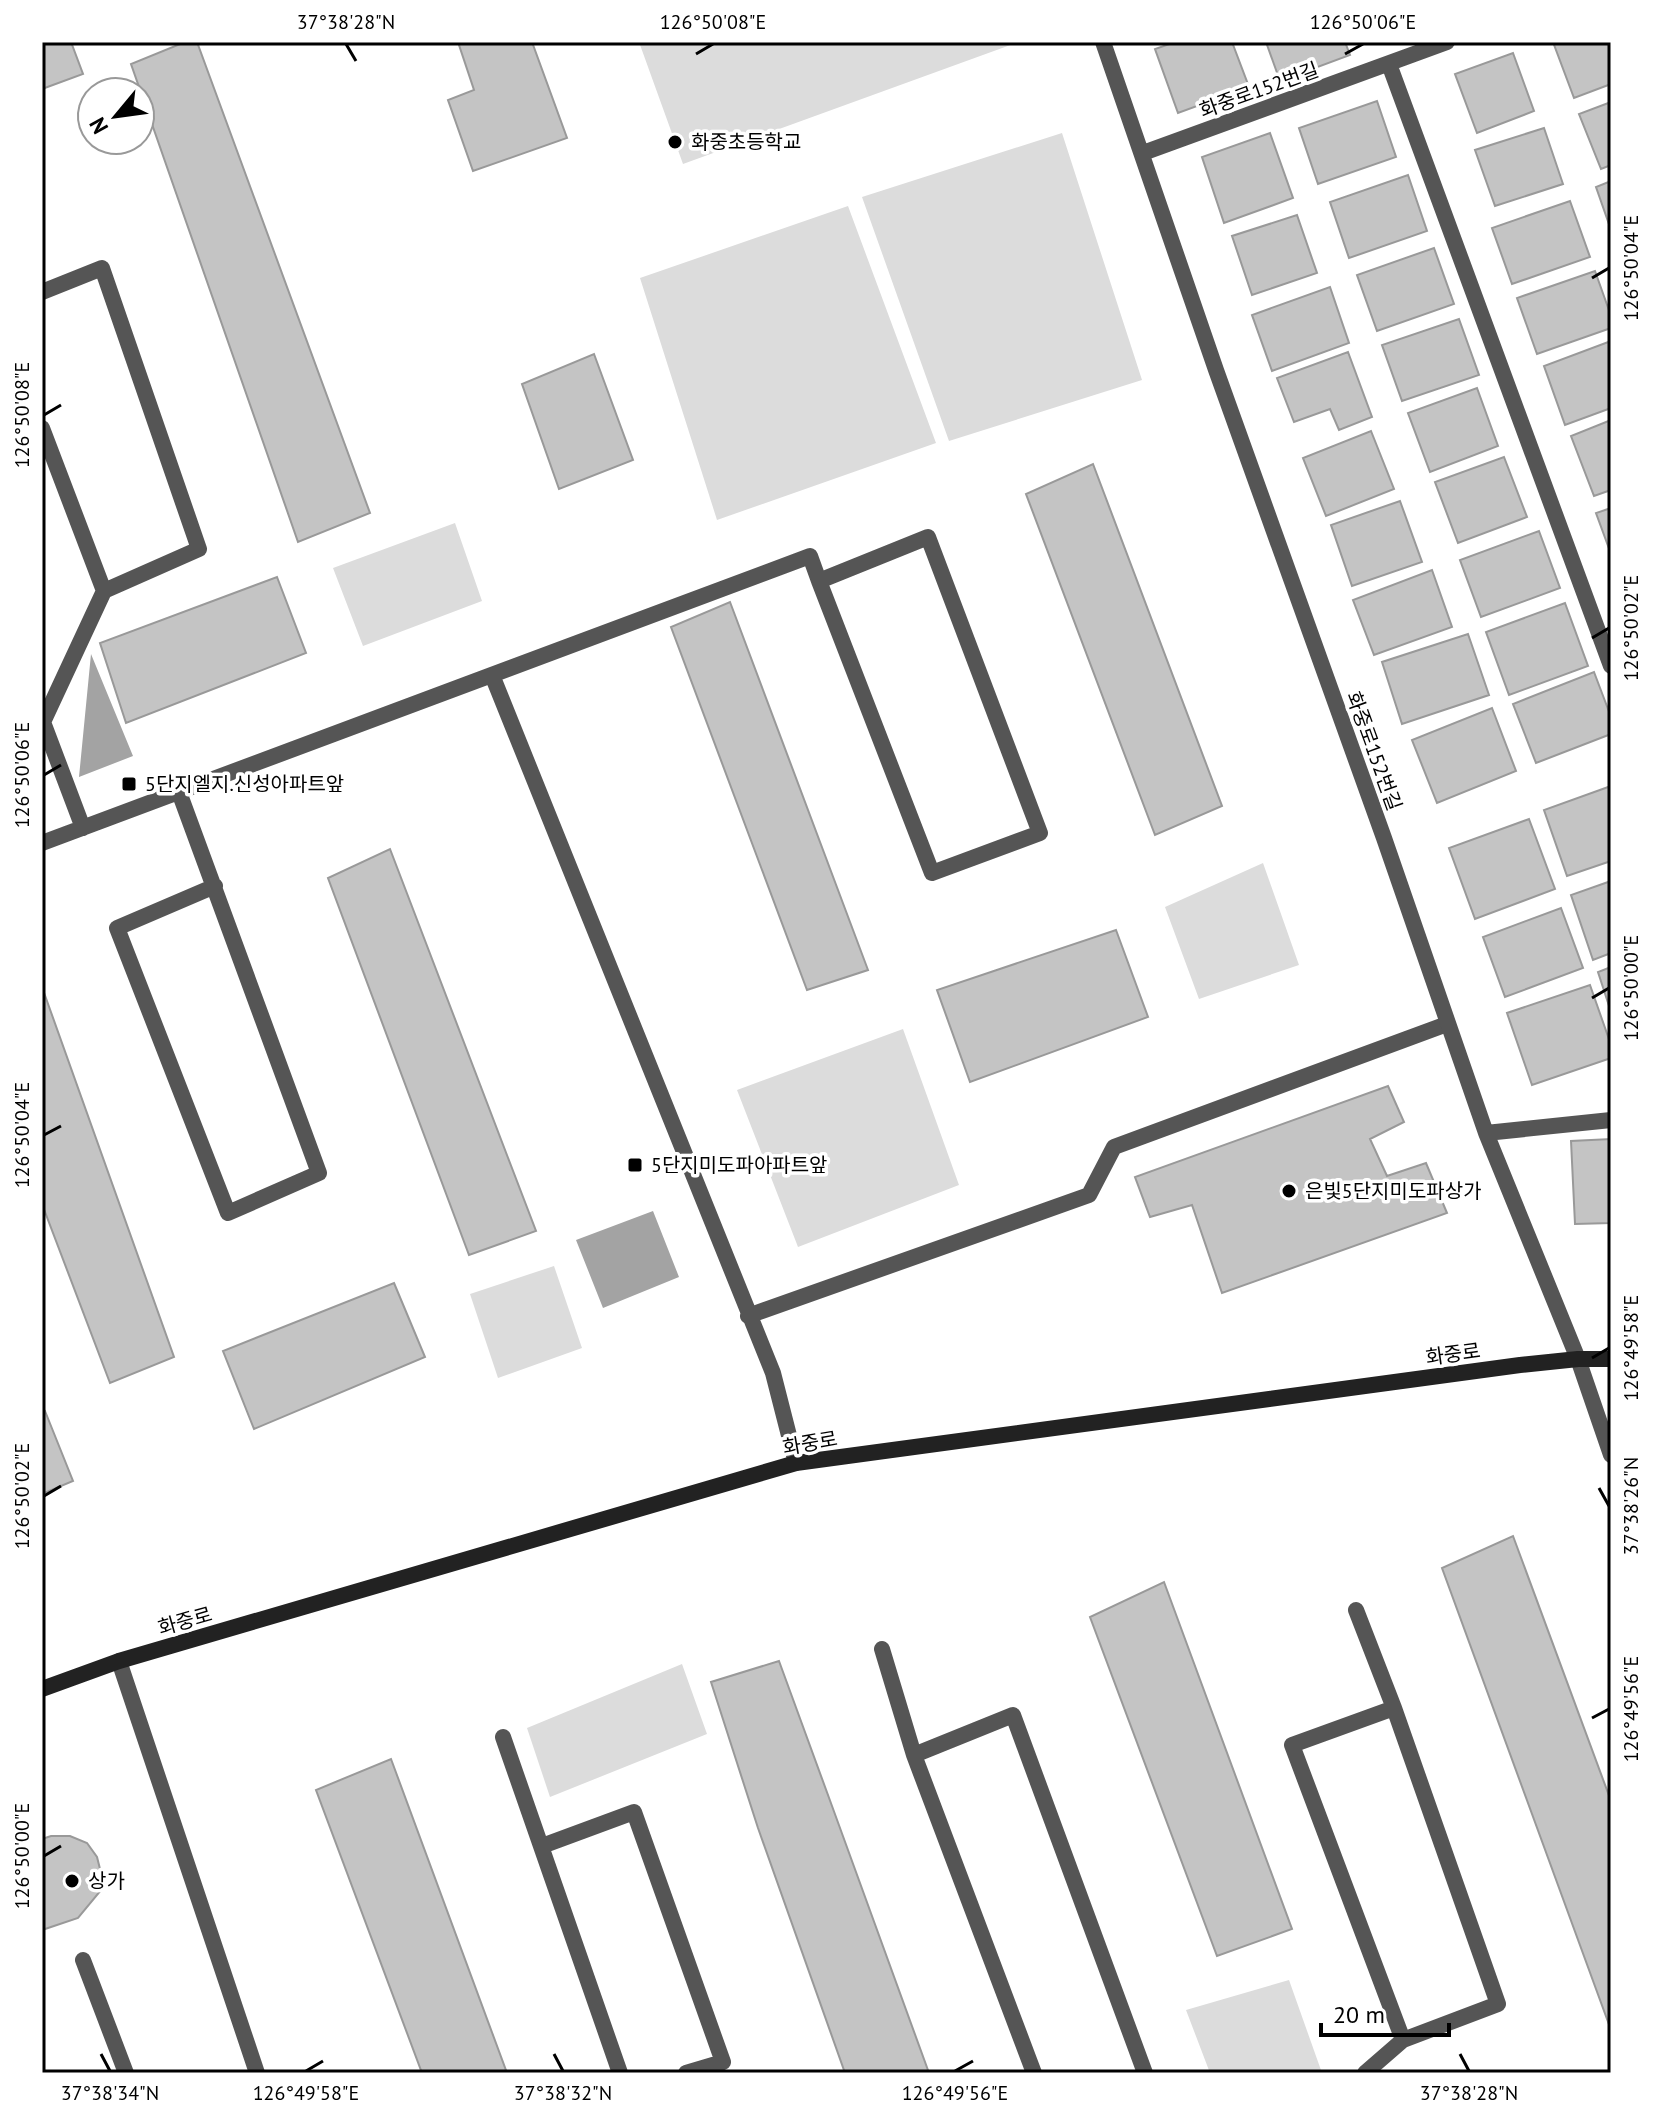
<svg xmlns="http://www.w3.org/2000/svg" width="1653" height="2115" font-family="'PT Sans','Noto Sans KR',sans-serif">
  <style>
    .green { fill: #dcdcdc }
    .water { fill: #a3a3a3 }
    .building { fill: #c4c4c4; stroke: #999; stroke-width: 2 }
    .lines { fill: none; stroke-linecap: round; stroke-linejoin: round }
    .service { stroke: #555; stroke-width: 16 }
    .minor { stroke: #555; stroke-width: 16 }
    .secondary { stroke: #222; stroke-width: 16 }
    .ticks { fill: none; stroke: #000; stroke-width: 3 }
    .poi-dot { fill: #000; stroke: #fff; stroke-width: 3 }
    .labels { text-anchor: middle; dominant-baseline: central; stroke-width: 7; stroke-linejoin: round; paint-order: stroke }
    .street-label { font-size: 20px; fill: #000; stroke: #fff }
    .poi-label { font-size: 20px; fill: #000; stroke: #fff; text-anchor: start }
    .neatline { fill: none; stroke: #000; stroke-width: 3 }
    .ticks-label { font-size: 20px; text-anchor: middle; fill: #000 }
  </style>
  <rect width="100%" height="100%" fill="#fff"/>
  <path class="green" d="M 639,42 L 1019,42 L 683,164 Z
    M 1062,133 L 1142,380 L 949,441 L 862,197 Z
    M 848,206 L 936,443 L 717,520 L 640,278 Z
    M 455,523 L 482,601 L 363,646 L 333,568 Z
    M 1263,863 L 1299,965 L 1199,999 L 1165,907 Z
    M 903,1029 L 959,1185 L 798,1247 L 737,1090 Z
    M 554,1266 L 582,1348 L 498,1378 L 470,1294 Z
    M 682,1664 L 707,1734 L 550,1797 L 527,1728 Z
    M 1289,1980 L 1322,2073 L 1210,2073 L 1186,2010 Z"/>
  <path class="water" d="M 91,654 L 133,756 L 79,777 Z
    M 653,1211 L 679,1277 L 603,1308 L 576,1240 Z"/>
  <path class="building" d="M 42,42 L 71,42 L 83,74 L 42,89 Z
    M 185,42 L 197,42 L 370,513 L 298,542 L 131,64 Z
    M 458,42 L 532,42 L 567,138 L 473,171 L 448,100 L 474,90 Z
    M 1175,42 L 1232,42 L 1249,87 L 1178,113 L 1155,49 Z
    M 1266,42 L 1345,42 L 1350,55 L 1280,81 Z
    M 1553,42 L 1611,42 L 1611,84 L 1574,98 Z
    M 1513,53 L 1534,111 L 1477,133 L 1455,74 Z
    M 1377,101 L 1396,157 L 1318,184 L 1299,128 Z
    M 1611,102 L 1611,165 L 1601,169 L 1579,114 Z
    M 1544,128 L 1563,184 L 1495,206 L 1475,150 Z
    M 1270,133 L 1293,198 L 1224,223 L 1202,157 Z
    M 1408,175 L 1427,231 L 1349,258 L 1330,202 Z
    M 1611,181 L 1611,230 L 1596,187 Z
    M 1570,201 L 1590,257 L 1512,284 L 1492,228 Z
    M 1297,215 L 1317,273 L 1252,295 L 1232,236 Z
    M 1434,248 L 1454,304 L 1377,331 L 1357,275 Z
    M 1595,271 L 1611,316 L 1611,328 L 1537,354 L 1517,298 Z
    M 1330,287 L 1349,343 L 1272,371 L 1252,315 Z
    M 1459,319 L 1479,375 L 1402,401 L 1382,345 Z
    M 1611,341 L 1611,408 L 1565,425 L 1544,366 Z
    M 1348,352 L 1372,417 L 1339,430 L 1330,409 L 1294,422 L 1277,378 Z
    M 594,354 L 633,460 L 559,489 L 522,384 Z
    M 1477,388 L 1498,446 L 1430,472 L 1408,413 Z
    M 1611,420 L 1611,490 L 1594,496 L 1571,436 Z
    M 1371,431 L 1394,489 L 1326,516 L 1303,458 Z
    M 1504,457 L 1527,517 L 1458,543 L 1435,482 Z
    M 1093,464 L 1222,806 L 1155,835 L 1026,494 Z
    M 1400,501 L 1422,562 L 1352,586 L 1331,525 Z
    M 1611,508 L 1611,554 L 1596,513 Z
    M 1539,531 L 1560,588 L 1481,617 L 1460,560 Z
    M 1432,570 L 1452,627 L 1374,655 L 1353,600 Z
    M 277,577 L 306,653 L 126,723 L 100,643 Z
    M 730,602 L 868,970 L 807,990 L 671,627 Z
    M 1565,603 L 1588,666 L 1509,695 L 1486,632 Z
    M 1468,634 L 1489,695 L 1402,724 L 1382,662 Z
    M 1594,672 L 1611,717 L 1611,734 L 1536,763 L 1513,704 Z
    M 1492,708 L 1516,771 L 1437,803 L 1412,740 Z
    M 1611,786 L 1611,861 L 1567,876 L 1544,810 Z
    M 1529,819 L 1555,889 L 1475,919 L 1449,848 Z
    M 390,849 L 536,1231 L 469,1255 L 328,878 Z
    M 1611,881 L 1611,953 L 1593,960 L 1571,895 Z
    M 1561,908 L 1583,968 L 1505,997 L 1483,937 Z
    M 1116,930 L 1148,1017 L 970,1082 L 937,990 Z
    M 1611,967 L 1611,1012 L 1598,972 Z
    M 1590,985 L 1611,1045 L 1611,1058 L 1532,1085 L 1507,1013 Z
    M 42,987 L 174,1357 L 110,1383 L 42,1204 Z
    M 1388,1086 L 1404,1122 L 1370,1139 L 1387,1176 L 1426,1163 L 1447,1213 L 1222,1293 L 1192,1205 L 1150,1217 L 1135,1177 Z
    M 1611,1139 L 1611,1223 L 1575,1224 L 1571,1141 Z
    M 394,1283 L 425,1357 L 254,1429 L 223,1351 Z
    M 45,1411 L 73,1481 L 42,1494 L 42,1412 Z
    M 1513,1536 L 1611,1801 L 1611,2030 L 1442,1568 Z
    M 1164,1582 L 1292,1929 L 1217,1956 L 1090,1617 Z
    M 779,1661 L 832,1806 L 929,2073 L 845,2073 L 758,1828 L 711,1682 Z
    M 391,1759 L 507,2073 L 422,2073 L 316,1790 Z
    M 51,1836 L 70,1836 L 87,1843 L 97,1857 L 101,1873 L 102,1889 L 78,1918 L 42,1930 L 42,1839 Z"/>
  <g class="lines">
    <path class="service" d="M 42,292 L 102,268 L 199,549 L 104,591
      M 42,428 L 104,591 L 43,722 L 83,828
      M 492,675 L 773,1373 L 796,1463
      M 179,792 L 319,1173 L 228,1213 L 117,928 L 215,886
      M 42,843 L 810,556 L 819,581 L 932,873 L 1040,833 L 928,537 L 819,581
      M 748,1316 L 1089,1195 L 1114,1147 L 1447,1024
      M 1356,1610 L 1394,1708
      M 882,1649 L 914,1755 L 1034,2073
      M 503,1737 L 620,2073
      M 914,1755 L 1013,1715 L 1145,2073
      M 542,1846 L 634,1812 L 723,2062 L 686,2073
      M 83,1960 L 126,2073
      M 1365,2073 L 1403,2040 L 1498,2004 L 1394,1708 L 1292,1745 L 1403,2040"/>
    <path class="minor" d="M 1103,42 L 1216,370 L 1384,838 L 1486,1133 L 1578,1359 L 1611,1455
      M 1389,64 L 1611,666
      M 1143,153 L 1447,42
      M 1486,1133 L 1611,1120
      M 119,1661 L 257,2073"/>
    <path class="secondary" d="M 42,1689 L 119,1661 L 796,1463 L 1520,1365 L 1578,1359 L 1611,1359"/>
  </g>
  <path class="ticks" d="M 346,44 L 356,61M 696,54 L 713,44M 1345,54 L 1363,44M 1592,278 L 1609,268M 44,415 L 61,405M 1592,638 L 1609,628M 44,775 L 61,765M 1592,998 L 1609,988M 44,1135 L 61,1126M 1592,1358 L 1609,1348M 1599,1488 L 1609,1506M 44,1496 L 61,1486M 1592,1718 L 1609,1709M 44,1856 L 61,1846M 101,2054 L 110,2071M 554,2054 L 563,2071M 1460,2054 L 1469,2071M 306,2071 L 323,2061M 955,2071 L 973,2061"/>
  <g class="poi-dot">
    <circle cx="675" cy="142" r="8"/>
    <rect x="121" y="776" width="16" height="16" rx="4"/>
    <rect x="627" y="1157" width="16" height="16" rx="4"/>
    <circle cx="1289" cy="1191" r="8"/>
    <circle cx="72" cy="1881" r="8"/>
  </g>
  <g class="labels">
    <g class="street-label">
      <text transform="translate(1259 90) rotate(-20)">화중로152번길</text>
      <text transform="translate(1374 751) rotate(70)">화중로152번길</text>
      <text transform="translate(1453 1354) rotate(-8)">화중로</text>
      <text transform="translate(810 1443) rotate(-10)">화중로</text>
      <text transform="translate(185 1621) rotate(-16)">화중로</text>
    </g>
    <g class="poi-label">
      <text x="691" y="142">화중초등학교</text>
      <text x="145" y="784">5단지엘지.신성아파트앞</text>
      <text x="651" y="1165">5단지미도파아파트앞</text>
      <text x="1305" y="1191">은빛5단지미도파상가</text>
      <text x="88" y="1881">상가</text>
    </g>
  </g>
  <rect width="1653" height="2115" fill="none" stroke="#ffffff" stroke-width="88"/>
  <g transform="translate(116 116) rotate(241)"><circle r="38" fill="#ffffff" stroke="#999999" stroke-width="2"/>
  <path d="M0-6L14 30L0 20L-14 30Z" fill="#000000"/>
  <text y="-12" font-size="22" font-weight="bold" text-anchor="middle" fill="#000000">N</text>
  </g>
  <path d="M1321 2023v12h128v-12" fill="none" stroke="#000000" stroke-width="4"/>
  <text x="1333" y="2023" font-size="24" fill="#000000" stroke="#ffffff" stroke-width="6" paint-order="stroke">20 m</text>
  <rect x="44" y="44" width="1565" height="2027" class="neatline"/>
  <g class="ticks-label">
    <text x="346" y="29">37°38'28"N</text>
    <text x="713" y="29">126°50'08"E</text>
    <text x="1363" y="29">126°50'06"E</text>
    <text transform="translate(1631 268) rotate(-90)" y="7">126°50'04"E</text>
    <text transform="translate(22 415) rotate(-90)" y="7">126°50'08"E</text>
    <text transform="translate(1631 628) rotate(-90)" y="7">126°50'02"E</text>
    <text transform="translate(22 775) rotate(-90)" y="7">126°50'06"E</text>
    <text transform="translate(1631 988) rotate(-90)" y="7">126°50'00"E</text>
    <text transform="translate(22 1135) rotate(-90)" y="7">126°50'04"E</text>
    <text transform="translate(1631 1348) rotate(-90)" y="7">126°49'58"E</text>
    <text transform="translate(22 1496) rotate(-90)" y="7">126°50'02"E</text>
    <text transform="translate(1631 1506) rotate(-90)" y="7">37°38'26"N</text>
    <text transform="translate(1631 1709) rotate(-90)" y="7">126°49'56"E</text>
    <text transform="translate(22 1856) rotate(-90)" y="7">126°50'00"E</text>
    <text x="110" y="2100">37°38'34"N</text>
    <text x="306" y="2100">126°49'58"E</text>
    <text x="563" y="2100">37°38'32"N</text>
    <text x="955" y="2100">126°49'56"E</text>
    <text x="1469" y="2100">37°38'28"N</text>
  </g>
</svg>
